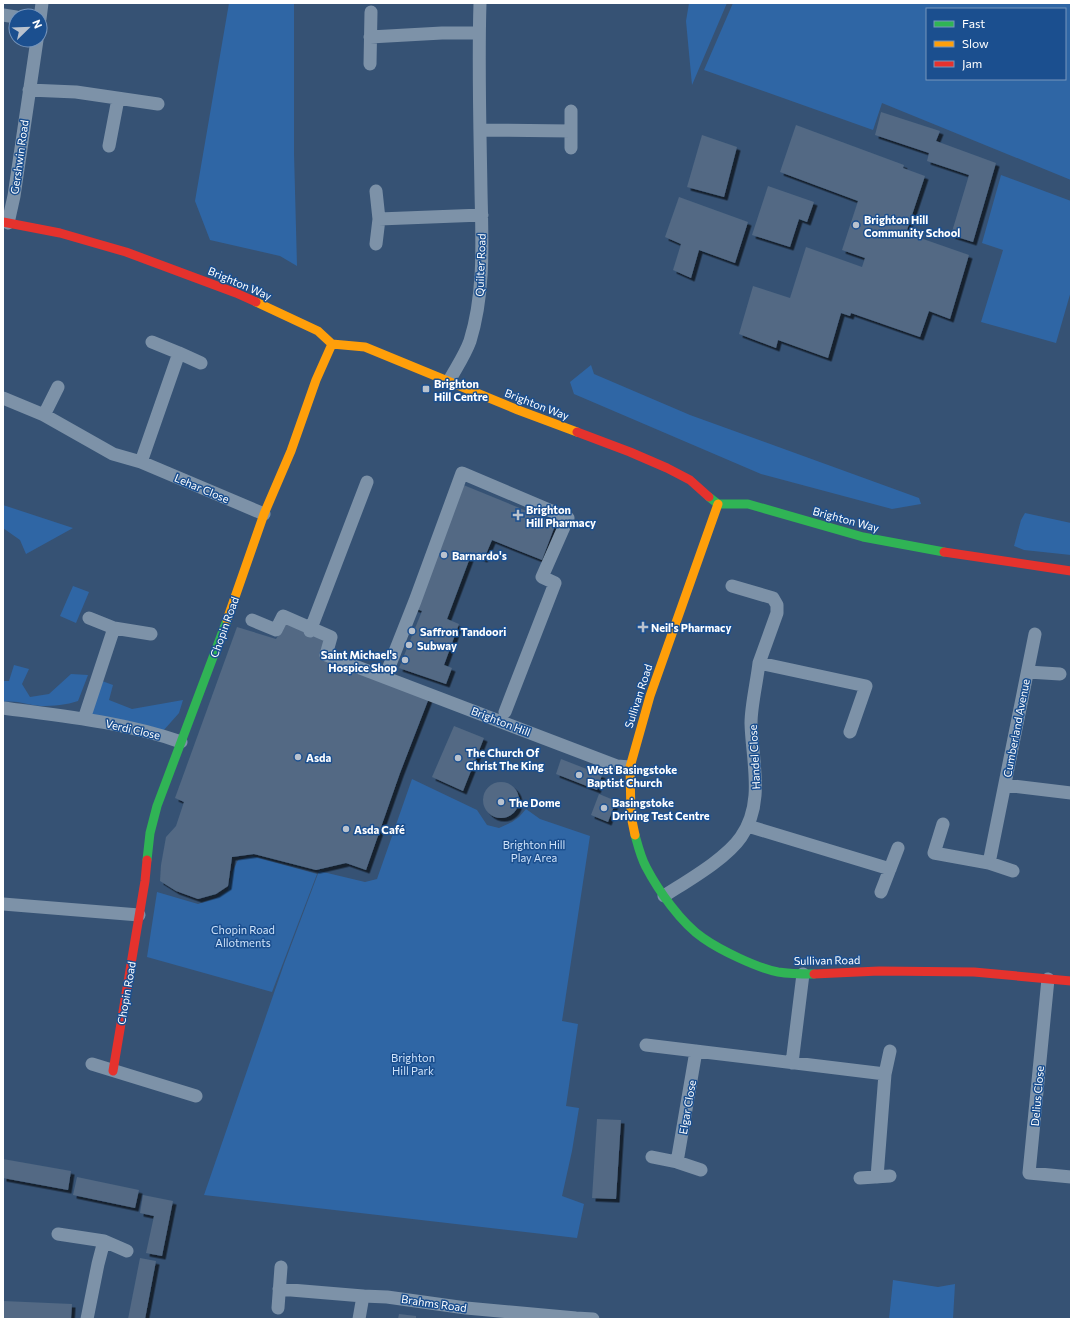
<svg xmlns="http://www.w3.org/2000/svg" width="1074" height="1322" font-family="Commissioner,sans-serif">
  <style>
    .green { fill: #2f66a5; fill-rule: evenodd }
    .building { fill: #526984; filter: url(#shadow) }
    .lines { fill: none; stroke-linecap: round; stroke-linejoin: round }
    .street { stroke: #7d92a8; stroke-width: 13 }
    .fast { stroke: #30b455; stroke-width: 9 }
    .slow { stroke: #ff9f0a; stroke-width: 9 }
    .jam { stroke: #e5322d; stroke-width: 9 }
    .poi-dot { fill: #b9c2ce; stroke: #1b4f8f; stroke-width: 1.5 }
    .labels { text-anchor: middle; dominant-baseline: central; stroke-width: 3; stroke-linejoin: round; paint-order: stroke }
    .street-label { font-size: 11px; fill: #fff; stroke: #1b4f8f }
    .poi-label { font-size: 11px; font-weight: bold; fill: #fff; stroke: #1b4f8f; text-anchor: start }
    .park-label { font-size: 11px; fill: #cfe3fa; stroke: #1b4f8f }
  </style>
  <defs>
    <filter id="shadow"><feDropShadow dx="3.5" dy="3.5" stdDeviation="0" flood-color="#0009"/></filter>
  </defs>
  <rect width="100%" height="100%" fill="#365274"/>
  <path class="green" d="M 229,3 L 294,3 L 294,153 L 297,266 L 280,256 L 210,240 L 195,201 Z
    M 689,3 L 727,3 L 692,85 L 686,21 Z
    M 733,3 L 1071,3 L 1071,180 L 882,103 L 873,130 L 704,70 ZM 927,9 L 1065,9 L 1065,79 L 927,79 Z
    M 1001,175 L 1071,201 L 1071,291 L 1056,343 L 981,322 L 1003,250 L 982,243 Z
    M 591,365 L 594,374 L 690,415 L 919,498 L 921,504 L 892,509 L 761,474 L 574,394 L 570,382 Z
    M 3,505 L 73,528 L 26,554 L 20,540 L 3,528 Z
    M 1025,513 L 1071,523 L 1071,555 L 1024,550 L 1014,546 L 1021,520 Z
    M 73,586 L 89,592 L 76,623 L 60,616 Z
    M 14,665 L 29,669 L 22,684 L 30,697 L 49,694 L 71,674 L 88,675 L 78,701 C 67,705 53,706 41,706 C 27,705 18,700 3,702 L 3,681 L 9,681 Z
    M 102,681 L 113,685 L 109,700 L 132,709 L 183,700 L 179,713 L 163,731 L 85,715 Z
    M 412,779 L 477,810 L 487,825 L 499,828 L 512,822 L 519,817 L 526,809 L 540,819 L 590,836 L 562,1021 L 578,1024 L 566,1106 L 579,1108 L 572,1151 L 562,1196 L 584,1204 L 577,1238 L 204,1195 L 284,964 L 319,871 L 365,882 L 377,879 Z
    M 252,856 L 317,874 L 272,992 L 147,957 L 157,892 L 198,904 L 216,898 L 228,890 L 232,872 L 238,860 Z
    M 893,1280 L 938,1287 L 955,1284 L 953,1319 L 889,1319 Z"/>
  <path class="building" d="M 881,112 L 940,131 L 936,141 L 996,163 L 973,242 L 951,235 L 969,175 L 927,161 L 929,153 L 875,135 Z
    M 796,125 L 904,165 L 903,168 L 925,176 L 906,233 L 969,255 L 950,319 L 929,311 L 920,337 L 851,313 L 850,316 L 841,313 L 828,358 L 778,340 L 776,348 L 739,334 L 753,286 L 790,298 L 806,247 L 862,267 L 865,258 L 842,250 L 858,201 L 780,172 Z
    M 702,135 L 737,147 L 724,197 L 687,187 Z
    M 768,186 L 814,202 L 807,222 L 799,219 L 790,247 L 752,235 Z
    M 679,197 L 748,222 L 735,263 L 699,250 L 691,278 L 673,270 L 681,244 L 665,237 Z
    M 461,484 L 556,523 L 542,560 L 492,540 L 484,559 L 471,555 L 447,619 L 459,624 L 444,665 L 452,668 L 446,684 L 399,668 L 422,611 L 414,608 Z
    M 287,621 L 326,638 L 320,658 L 429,698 L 400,773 L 366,870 L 346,863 L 316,870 L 254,854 L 232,857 L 228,886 L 216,894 L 198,899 L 176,891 L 160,881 L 161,865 L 166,837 L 176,826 L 184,802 L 175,798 L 237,627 L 276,639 Z
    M 454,726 L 484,738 L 463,791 L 432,777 Z
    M 561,759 L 602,775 L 597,790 L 556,774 Z
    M483 800a18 18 0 1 1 36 0a18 18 0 1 1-36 0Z
    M 599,794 L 616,801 L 608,822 L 591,815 Z
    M 597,1119 L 621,1120 L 616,1199 L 592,1198 Z
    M 3,1159 L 71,1171 L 68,1190 L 3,1178 Z
    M 77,1177 L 139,1190 L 135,1208 L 73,1195 Z
    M 143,1195 L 173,1201 L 162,1256 L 146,1253 L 154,1216 L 140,1213 Z
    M 140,1258 L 156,1261 L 145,1319 L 128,1319 Z
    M 3,1301 L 72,1304 L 71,1319 L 3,1319 Z
    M 399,1314 L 416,1316 L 416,1319 L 398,1319 Z"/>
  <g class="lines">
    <path class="street" d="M 3,15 L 16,17
      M 40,19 L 42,3
      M 370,37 L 442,33 L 479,33
      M 370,64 L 371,12
      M 29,90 L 76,92 L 158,104
      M 480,130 L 571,131
      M 109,146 L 118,99
      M 571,148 L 571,111
      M 376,191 L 379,219 L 376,244
      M 379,219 L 482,215
      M 8,223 L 14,196 L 37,40
      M 152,342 L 179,353
      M 449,381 C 456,368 465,355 470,341 C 485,293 482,241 481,191 C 480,128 478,66 480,3
      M 3,398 L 44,415 L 113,454 L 141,462 L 264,514
      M 44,415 L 58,387
      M 141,462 L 179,353 L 201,363
      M 732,586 L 773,598 L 777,605 L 777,613 L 759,663
      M 252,620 L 276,630 L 283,616 L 331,637 L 326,655 L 617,766 L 630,767
      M 114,628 L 151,634
      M 310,631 L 367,482
      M 1028,672 L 1060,674
      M 385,677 L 415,601 L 462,473 L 568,518 L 542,577 L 555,583 L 505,712
      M 3,708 C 62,716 124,722 181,742
      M 84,719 L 114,628 L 89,618
      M 1005,785 L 1071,793
      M 943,824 L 934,853 L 989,863 L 1013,871
      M 748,826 L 890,869
      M 989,863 L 1035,634
      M 881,892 L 898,848
      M 664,896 C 687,881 726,859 741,837 C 765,803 752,761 751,723 C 751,706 757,681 759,663 L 866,686 L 850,732
      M 3,904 L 139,915
      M 1048,979 L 1029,1173 L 1071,1177
      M 646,1045 L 885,1074
      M 792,1063 L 803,974
      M 92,1064 L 196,1096
      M 652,1157 L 677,1162 L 701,1170
      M 677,1162 L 696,1051
      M 877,1177 L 885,1074 L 890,1051
      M 860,1178 L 890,1176
      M 58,1234 L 104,1241 L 127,1251
      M 279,1289 L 363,1296 L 387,1297 L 466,1308 L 576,1318 L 593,1319
      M 278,1308 L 281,1267
      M 87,1319 L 98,1264 L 104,1241
      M 359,1319 L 363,1296"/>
    <path class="fast" d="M 709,497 L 718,504 L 748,504 L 863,537 L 944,552
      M 635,835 C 638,846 641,858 646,867 C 658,890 681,923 703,938 C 720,950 757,968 778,972 C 790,974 803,974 814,974
      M 147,860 L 150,833 L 157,806 L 227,620"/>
    <path class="slow" d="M 256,302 L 318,331 L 332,344 L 365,347 L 518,410 L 577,432
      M 227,620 L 264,514 L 291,451 L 316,380 L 332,344
      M 635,835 L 631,816 L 630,767 L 650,696 L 718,504"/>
    <path class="jam" d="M 3,222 L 60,233 L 126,252 L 236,293 L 256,302
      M 577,432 L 630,452 L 667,468 L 690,480 L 709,497
      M 944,552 L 1071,571
      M 814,974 L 879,971 L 974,972 L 1071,981
      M 113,1071 L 145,881 L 147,860"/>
  </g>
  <g class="poi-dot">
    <circle cx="856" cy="225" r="4"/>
    <rect x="422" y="385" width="8" height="8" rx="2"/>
    <path d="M516 509h4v4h4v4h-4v4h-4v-4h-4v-4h4z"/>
    <circle cx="444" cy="555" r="4"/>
    <path d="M641 621h4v4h4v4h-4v4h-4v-4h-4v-4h4z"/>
    <circle cx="412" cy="631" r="4"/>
    <circle cx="409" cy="645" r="4"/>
    <circle cx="405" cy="660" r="4"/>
    <circle cx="298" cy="757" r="4"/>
    <circle cx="458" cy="758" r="4"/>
    <circle cx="579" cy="775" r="4"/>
    <circle cx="501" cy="802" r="4"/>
    <circle cx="604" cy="808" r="4"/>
    <circle cx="346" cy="829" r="4"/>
  </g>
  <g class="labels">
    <g class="street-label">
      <text transform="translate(19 157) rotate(-82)">Gershwin Road</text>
      <text transform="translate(480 265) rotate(-88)">Quilter Road</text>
      <text transform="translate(240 283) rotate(23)">Brighton Way</text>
      <text transform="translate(537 404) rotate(21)">Brighton Way</text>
      <text transform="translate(202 488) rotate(23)">Lehar Close</text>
      <text transform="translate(846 519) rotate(15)">Brighton Way</text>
      <text transform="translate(224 627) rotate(-70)">Chopin Road</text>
      <text transform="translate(638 696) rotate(-72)">Sullivan Road</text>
      <text transform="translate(501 721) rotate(21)">Brighton Hill</text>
      <text transform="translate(1016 728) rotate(-79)">Cumberland Avenue</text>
      <text transform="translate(133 729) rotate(13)">Verdi Close</text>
      <text transform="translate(754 757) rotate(-93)">Handel Close</text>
      <text transform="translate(827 960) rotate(-1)">Sullivan Road</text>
      <text transform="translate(126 993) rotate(-80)">Chopin Road</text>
      <text transform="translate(1037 1096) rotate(-85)">Delius Close</text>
      <text transform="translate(687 1107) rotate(-80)">Elgar Close</text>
      <text transform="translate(434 1303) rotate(8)">Brahms Road</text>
    </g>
    <g class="poi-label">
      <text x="864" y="219">Brighton Hill<tspan x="864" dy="13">Community School</tspan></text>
      <text x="434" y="383">Brighton<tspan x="434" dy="13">Hill Centre</tspan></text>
      <text x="526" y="509">Brighton<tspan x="526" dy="13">Hill Pharmacy</tspan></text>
      <text x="452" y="555">Barnardo's</text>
      <text x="651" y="627">Neil's Pharmacy</text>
      <text x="420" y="631">Saffron Tandoori</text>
      <text x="417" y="645">Subway</text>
      <text x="397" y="654" text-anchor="end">Saint Michael's<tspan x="397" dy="13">Hospice Shop</tspan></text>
      <text x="466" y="752">The Church Of<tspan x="466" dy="13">Christ The King</tspan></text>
      <text x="306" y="757">Asda</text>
      <text x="587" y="769">West Basingstoke<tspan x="587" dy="13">Baptist Church</tspan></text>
      <text x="509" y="802">The Dome</text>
      <text x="612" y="802">Basingstoke<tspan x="612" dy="13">Driving Test Centre</tspan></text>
      <text x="354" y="829">Asda Café</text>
    </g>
    <g class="park-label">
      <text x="534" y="844">Brighton Hill<tspan x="534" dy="13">Play Area</tspan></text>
      <text x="243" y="929">Chopin Road<tspan x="243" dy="13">Allotments</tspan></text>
      <text x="413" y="1057">Brighton<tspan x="413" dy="13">Hill Park</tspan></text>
    </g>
  </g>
  <rect width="1074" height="1322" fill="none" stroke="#ffffff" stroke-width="8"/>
  <rect x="926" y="8" width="140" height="72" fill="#1b4f8f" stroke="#7695bc"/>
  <rect x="934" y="21" width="20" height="6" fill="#30b455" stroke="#7695bc"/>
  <text x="962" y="28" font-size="12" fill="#ffffff">Fast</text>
  <rect x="934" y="41" width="20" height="6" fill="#ff9f0a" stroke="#7695bc"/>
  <text x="962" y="48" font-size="12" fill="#ffffff">Slow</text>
  <rect x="934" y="61" width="20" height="6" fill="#e5322d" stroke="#7695bc"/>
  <text x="962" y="68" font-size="12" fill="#ffffff">Jam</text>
  <g transform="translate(28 28) rotate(67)"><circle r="19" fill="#1b4f8f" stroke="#7695bc"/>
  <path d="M0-3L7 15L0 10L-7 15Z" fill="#b9c2ce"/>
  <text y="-6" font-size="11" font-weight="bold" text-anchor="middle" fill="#ffffff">N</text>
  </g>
</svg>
